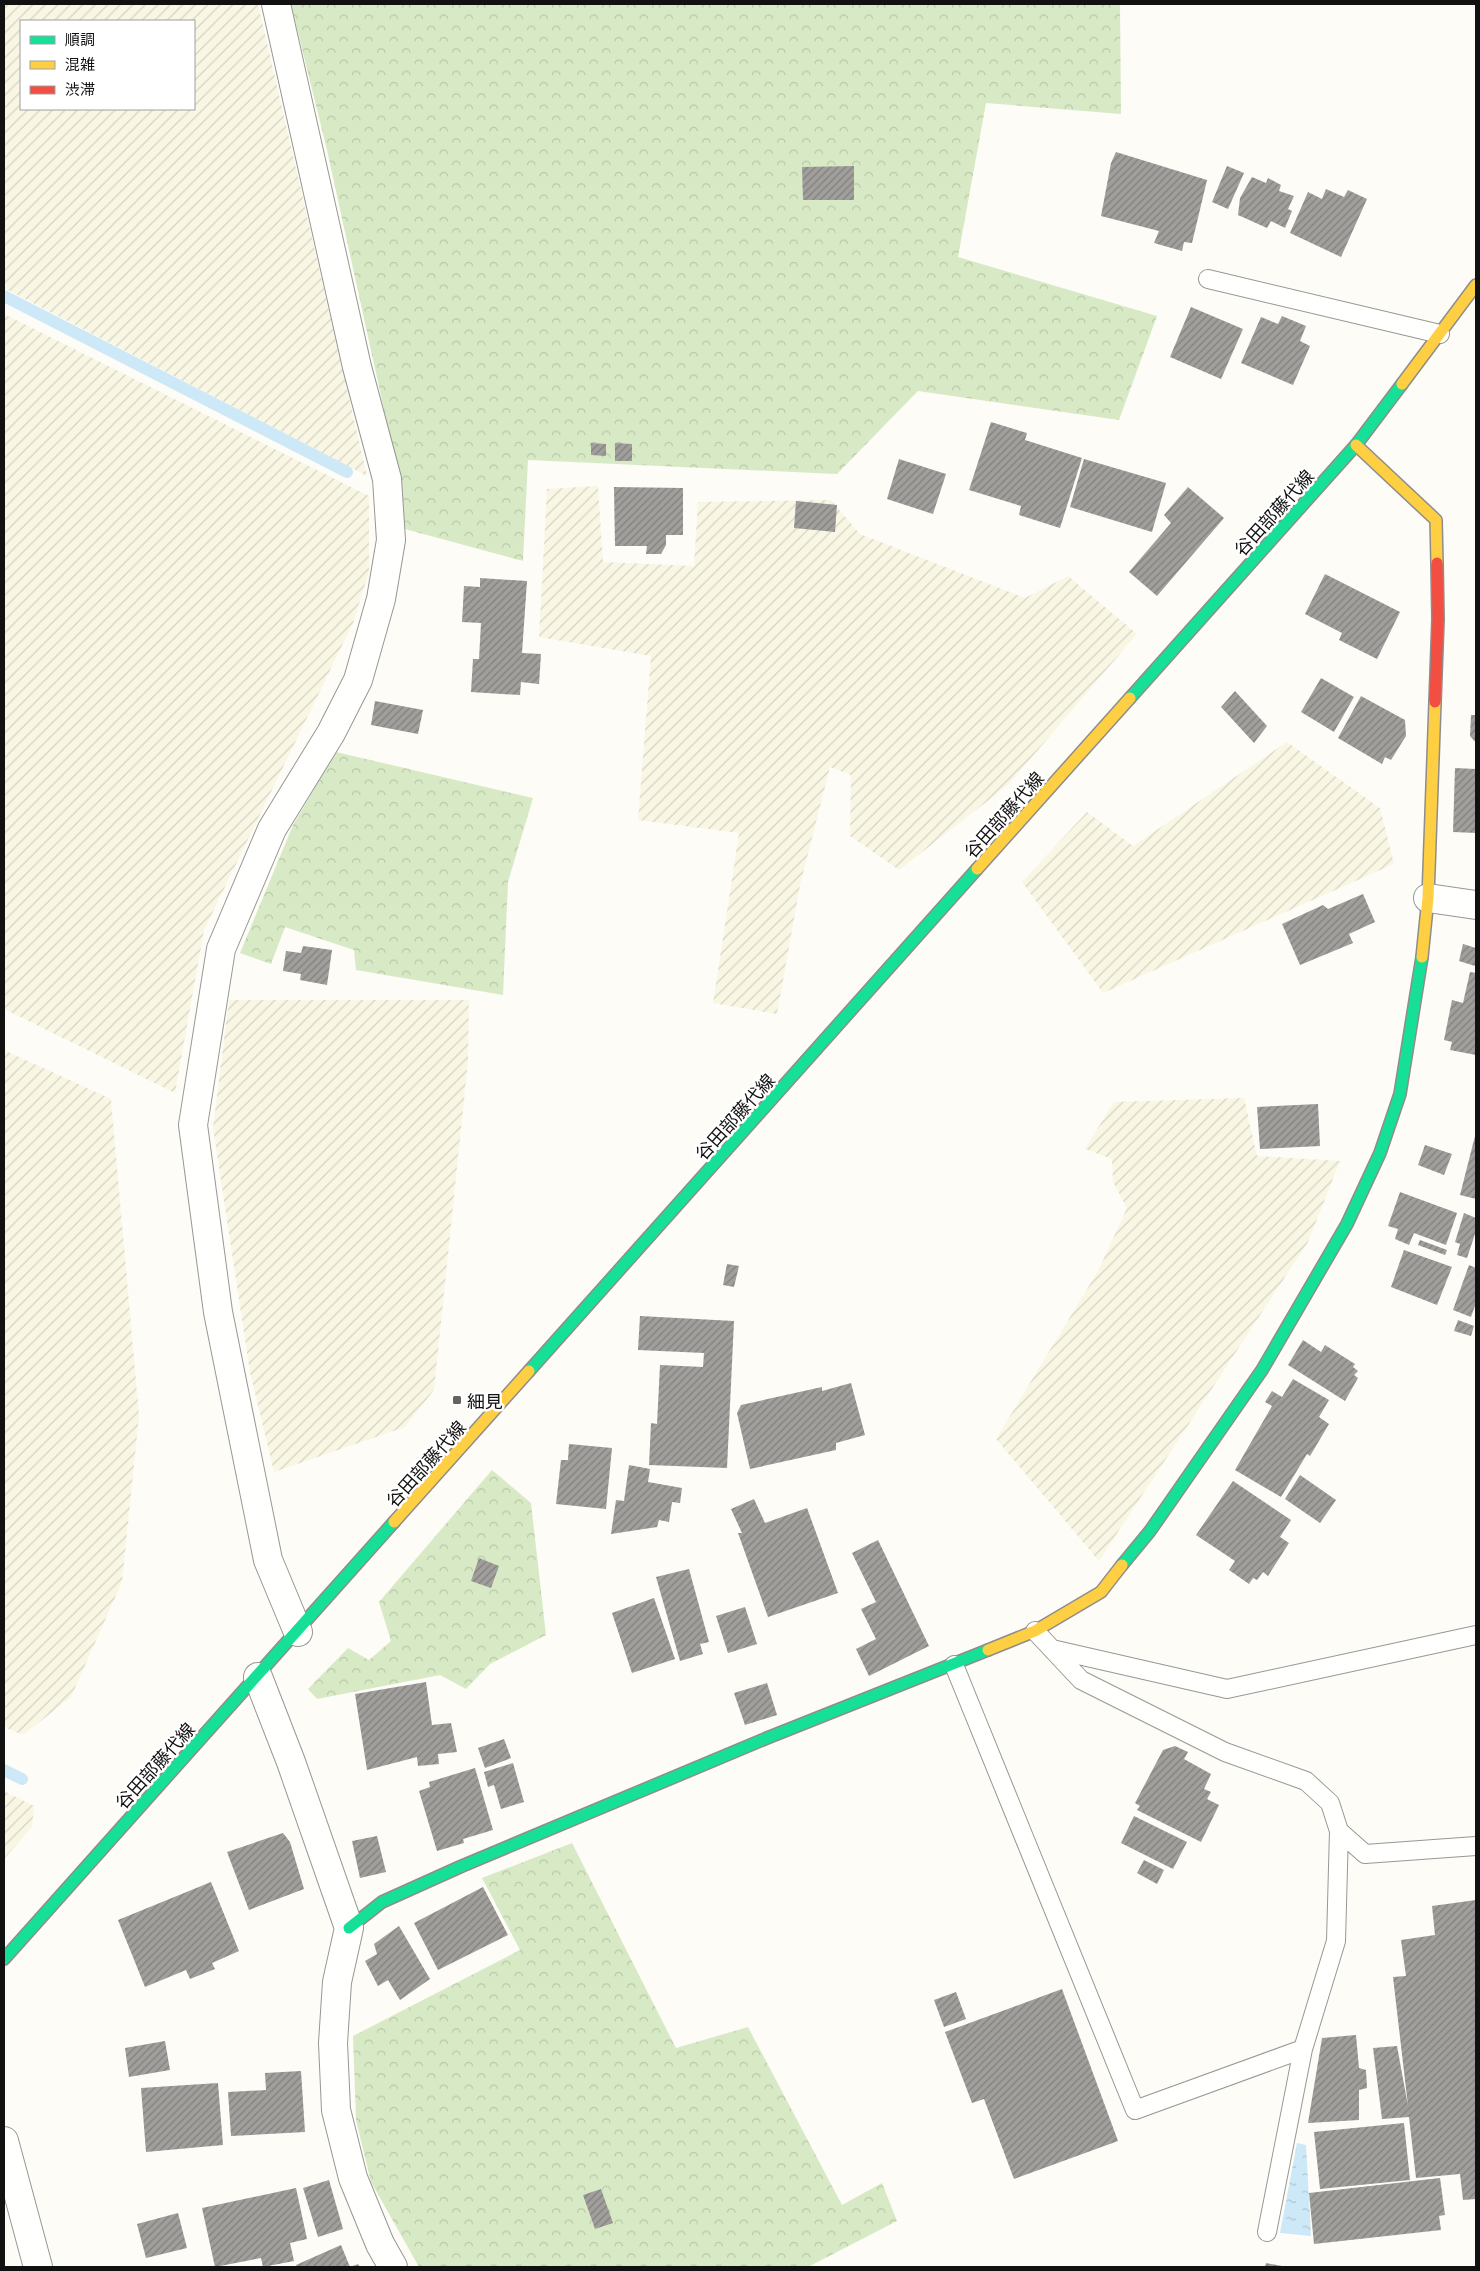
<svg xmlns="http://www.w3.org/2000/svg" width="1480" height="2271" font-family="Georgia,'Noto Sans JP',serif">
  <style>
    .farmland { fill: url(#farmland-furrows); fill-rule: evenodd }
    .forest { fill: url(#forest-crowns) }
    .water { fill: url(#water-ripples) }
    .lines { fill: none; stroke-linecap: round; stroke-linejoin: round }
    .stream { stroke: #cde8f7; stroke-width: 12 }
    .building { fill: url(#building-hatch) }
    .lane-casing { stroke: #979795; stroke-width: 20 }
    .street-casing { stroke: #979795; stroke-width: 30 }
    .fast-casing { stroke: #8e8d8b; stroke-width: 14 }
    .slow-casing { stroke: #8e8d8b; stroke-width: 14 }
    .jam-casing { stroke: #8e8d8b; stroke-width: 14 }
    .lane { stroke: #fffffe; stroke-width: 18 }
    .street { stroke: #fffffe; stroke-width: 28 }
    .fast { stroke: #16e098; stroke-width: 11 }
    .slow { stroke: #ffcf43; stroke-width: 11 }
    .jam { stroke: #f24e42; stroke-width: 11 }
    .poi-dot { fill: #646362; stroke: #fff; stroke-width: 2 }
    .labels { text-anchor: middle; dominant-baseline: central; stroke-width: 5; stroke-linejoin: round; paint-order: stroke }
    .street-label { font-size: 18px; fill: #111; stroke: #fff }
    .poi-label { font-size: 18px; fill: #111; stroke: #fff; text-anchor: start }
  </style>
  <defs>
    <pattern id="farmland-furrows" width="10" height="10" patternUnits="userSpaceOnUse" patternTransform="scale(1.25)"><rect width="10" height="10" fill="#f9f7e4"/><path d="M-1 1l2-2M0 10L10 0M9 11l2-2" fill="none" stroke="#d4d3c3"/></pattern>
    <pattern id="forest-crowns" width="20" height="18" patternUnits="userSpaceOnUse" patternTransform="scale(1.25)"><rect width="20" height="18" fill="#d8eac5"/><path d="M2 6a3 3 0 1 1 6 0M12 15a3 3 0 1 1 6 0" fill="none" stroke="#b8c8a8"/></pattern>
    <pattern id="water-ripples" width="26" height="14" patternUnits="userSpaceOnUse" patternTransform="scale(1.25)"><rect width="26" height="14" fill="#cde8f7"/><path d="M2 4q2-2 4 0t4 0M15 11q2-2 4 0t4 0" fill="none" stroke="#afc6d3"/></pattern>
    <pattern id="building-hatch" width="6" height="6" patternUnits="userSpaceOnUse" patternTransform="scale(1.25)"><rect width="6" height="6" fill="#a19f9c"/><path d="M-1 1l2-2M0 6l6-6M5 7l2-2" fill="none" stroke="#82807e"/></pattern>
  </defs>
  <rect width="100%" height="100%" fill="#fdfcf7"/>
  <path class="farmland" d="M 4,4 L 258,4 L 367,476 L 4,288 ZM 194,21 L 194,109 L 21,109 L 21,21 Z
    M 4,314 L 369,496 L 369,572 L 353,623 L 204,930 L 175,1093 L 4,1009 Z
    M 598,486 L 603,562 L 694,566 L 698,502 L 831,500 L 860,534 L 1025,598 L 1068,576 L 1137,634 L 1008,785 L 899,870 L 850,836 L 851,775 L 830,767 L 800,885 L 777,1014 L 713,1003 L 739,833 L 638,820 L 651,656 L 539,637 L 547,489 Z
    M 1287,742 L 1380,808 L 1394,864 L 1103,993 L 1022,882 L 1087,812 L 1133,846 Z
    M 229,1000 L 469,1000 L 468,1061 L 434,1390 L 405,1427 L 274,1472 L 250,1372 L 213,1128 Z
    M 4,1050 L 111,1099 L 139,1416 L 122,1582 L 71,1697 L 23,1735 L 4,1727 Z
    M 1244,1098 L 1257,1156 L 1340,1161 L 1308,1242 L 1099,1561 L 996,1439 L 1098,1271 L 1127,1208 L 1113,1182 L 1112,1159 L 1085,1149 L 1114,1102 Z
    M 4,1791 L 34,1806 L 32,1827 L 4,1859 Z"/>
  <path class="forest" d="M 291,4 L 1120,4 L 1121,114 L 986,103 L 958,257 L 1157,316 L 1119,420 L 918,391 L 837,474 L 528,460 L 523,561 L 405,529 L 401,487 L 327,150 Z
    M 336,752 L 533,798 L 508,882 L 503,995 L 356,970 L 354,950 L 285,927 L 271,964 L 240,953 L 293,825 Z
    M 492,1470 L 531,1503 L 546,1635 L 490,1664 L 466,1689 L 440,1675 L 317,1699 L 308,1689 L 348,1648 L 369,1660 L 391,1641 L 379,1602 Z
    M 572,1843 L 676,2048 L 748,2027 L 842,2205 L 882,2183 L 897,2221 L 808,2267 L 419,2267 L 371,2182 L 356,2120 L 353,2036 L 520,1950 L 482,1878 Z"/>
  <path class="water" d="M 1297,2143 L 1306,2145 L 1311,2236 L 1280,2233 Z"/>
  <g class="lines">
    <path class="stream" d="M 4,296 L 347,472
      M 4,1770 L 22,1779"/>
  </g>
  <path class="building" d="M 1116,152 L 1207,180 L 1192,243 L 1184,242 L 1182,251 L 1154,243 L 1159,231 L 1101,216 L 1111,163 Z
    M 854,166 L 854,200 L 803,200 L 802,167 Z
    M 1227,166 L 1244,173 L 1228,209 L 1212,202 Z
    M 1252,177 L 1266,183 L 1268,178 L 1281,185 L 1279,191 L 1294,196 L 1288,209 L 1292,211 L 1285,228 L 1271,221 L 1267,228 L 1238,215 L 1240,198 Z
    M 1326,189 L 1344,197 L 1348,190 L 1367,199 L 1341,257 L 1290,233 L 1308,192 L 1322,199 Z
    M 1191,307 L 1243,329 L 1221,379 L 1170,357 Z
    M 1282,316 L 1306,326 L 1300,341 L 1310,346 L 1293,385 L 1241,363 L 1261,317 L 1278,324 Z
    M 991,422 L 1027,433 L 1025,440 L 1082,458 L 1060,528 L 1019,515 L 1021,506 L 969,490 Z
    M 591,443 L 606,444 L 606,456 L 591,455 Z
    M 615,443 L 632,444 L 632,461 L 615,461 Z
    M 899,459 L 946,474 L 933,514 L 887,499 Z
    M 1084,459 L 1166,483 L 1152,532 L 1070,507 Z
    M 614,487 L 683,488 L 683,535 L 666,535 L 666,545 L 661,554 L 646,554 L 647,546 L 615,546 Z
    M 1188,487 L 1224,518 L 1157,596 L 1129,572 L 1171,523 L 1164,515 Z
    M 796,501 L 837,505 L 835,532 L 794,528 Z
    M 1325,574 L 1400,612 L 1377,659 L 1339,640 L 1342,633 L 1305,614 Z
    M 480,578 L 527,581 L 522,653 L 541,654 L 539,684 L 521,682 L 520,695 L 471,692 L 473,659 L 479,659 L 481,623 L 462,622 L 464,586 L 480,587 Z
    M 1321,678 L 1354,697 L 1334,732 L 1301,712 Z
    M 1235,691 L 1267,726 L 1254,743 L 1221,707 Z
    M 1361,696 L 1405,720 L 1406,736 L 1391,760 L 1385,757 L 1382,764 L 1338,738 Z
    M 375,701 L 423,710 L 418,734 L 371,725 Z
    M 1471,715 L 1476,715 L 1476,743 L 1470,736 Z
    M 1455,768 L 1476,769 L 1476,833 L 1453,832 Z
    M 1363,894 L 1375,922 L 1349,934 L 1353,943 L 1300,965 L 1282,924 L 1323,905 L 1328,909 Z
    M 1463,944 L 1476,948 L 1475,966 L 1459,961 Z
    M 303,946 L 332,950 L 327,985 L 300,980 L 301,974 L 283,971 L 286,951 L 301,953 Z
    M 1470,972 L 1476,973 L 1476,1055 L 1450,1050 L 1452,1042 L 1444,1040 L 1452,1000 L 1463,1003 Z
    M 1318,1104 L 1320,1146 L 1260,1149 L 1257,1107 Z
    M 1476,1132 L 1476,1199 L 1460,1195 Z
    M 1425,1145 L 1452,1154 L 1444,1175 L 1418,1165 Z
    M 1400,1192 L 1457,1213 L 1446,1245 L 1414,1233 L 1409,1245 L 1395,1239 L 1398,1229 L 1388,1226 Z
    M 1464,1213 L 1476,1218 L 1476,1231 L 1467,1258 L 1457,1255 L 1460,1244 L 1455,1242 Z
    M 1420,1240 L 1447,1250 L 1445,1255 L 1418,1245 Z
    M 1404,1250 L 1452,1267 L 1437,1305 L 1391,1287 Z
    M 727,1264 L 739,1266 L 734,1287 L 723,1285 Z
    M 1469,1265 L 1476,1268 L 1476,1303 L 1471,1317 L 1453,1310 Z
    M 640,1316 L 734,1321 L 727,1468 L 649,1465 L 651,1423 L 657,1424 L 660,1365 L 703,1367 L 704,1353 L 638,1350 Z
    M 1458,1320 L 1474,1326 L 1471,1336 L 1454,1331 Z
    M 1303,1340 L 1321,1352 L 1325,1345 L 1355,1364 L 1353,1367 L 1358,1371 L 1354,1375 L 1358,1378 L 1345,1401 L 1288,1365 Z
    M 1293,1379 L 1329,1400 L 1319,1417 L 1329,1424 L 1310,1456 L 1307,1454 L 1281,1497 L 1235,1470 L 1272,1406 L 1265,1402 L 1272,1391 L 1282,1397 Z
    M 851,1383 L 865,1435 L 836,1443 L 836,1450 L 750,1469 L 737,1413 L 741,1405 L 822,1387 L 822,1391 Z
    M 569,1444 L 612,1448 L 606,1509 L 556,1504 L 561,1460 L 568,1460 Z
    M 629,1465 L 650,1469 L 648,1482 L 682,1488 L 680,1503 L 672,1502 L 669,1522 L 659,1520 L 657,1527 L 611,1534 L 616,1500 L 624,1501 Z
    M 1300,1475 L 1336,1500 L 1320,1523 L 1285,1499 Z
    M 1233,1481 L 1291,1520 L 1280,1537 L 1289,1543 L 1268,1576 L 1263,1572 L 1257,1580 L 1253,1578 L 1249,1584 L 1229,1570 L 1235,1561 L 1196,1535 Z
    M 754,1499 L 765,1523 L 807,1508 L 838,1593 L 768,1617 L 738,1533 L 742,1533 L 731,1509 Z
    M 878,1540 L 929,1646 L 869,1676 L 856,1649 L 876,1639 L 861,1609 L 876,1602 L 852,1553 Z
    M 479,1558 L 499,1566 L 491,1588 L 471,1581 Z
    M 689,1569 L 709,1642 L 700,1644 L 703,1654 L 680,1661 L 656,1577 Z
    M 654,1598 L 675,1659 L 632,1673 L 612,1613 Z
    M 745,1607 L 757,1644 L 728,1653 L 716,1616 Z
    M 426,1682 L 432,1725 L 451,1723 L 457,1752 L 438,1754 L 439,1764 L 418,1766 L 417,1757 L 367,1770 L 355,1694 Z
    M 767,1683 L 777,1715 L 745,1725 L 734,1693 Z
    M 504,1739 L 511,1758 L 485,1768 L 478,1748 Z
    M 1175,1746 L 1188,1752 L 1184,1759 L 1211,1774 L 1204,1789 L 1211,1792 L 1207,1799 L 1219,1805 L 1201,1842 L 1137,1810 L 1140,1806 L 1135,1803 L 1163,1750 Z
    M 513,1763 L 524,1802 L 501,1809 L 494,1785 L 488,1787 L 484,1772 Z
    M 475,1768 L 493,1830 L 463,1839 L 464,1843 L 437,1851 L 419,1791 L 430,1787 L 429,1782 Z
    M 1134,1816 L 1187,1842 L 1173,1869 L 1121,1843 Z
    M 283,1833 L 290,1842 L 304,1889 L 249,1910 L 227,1852 Z
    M 377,1836 L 386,1872 L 360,1878 L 352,1841 Z
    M 1144,1860 L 1164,1870 L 1157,1884 L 1137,1873 Z
    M 211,1882 L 239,1951 L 212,1963 L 215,1969 L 190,1979 L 186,1970 L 145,1987 L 118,1920 Z
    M 483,1887 L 508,1935 L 438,1970 L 414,1923 Z
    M 1476,1900 L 1476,2199 L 1463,2200 L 1460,2174 L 1416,2178 L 1409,2117 L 1382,2119 L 1373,2048 L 1397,2046 L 1408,2106 L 1393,1977 L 1406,1976 L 1401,1940 L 1435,1935 L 1432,1906 Z
    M 399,1926 L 430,1979 L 400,2000 L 388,1980 L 378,1986 L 365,1961 L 377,1954 L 374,1944 Z
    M 1062,1989 L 1118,2141 L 1014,2179 L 984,2099 L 972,2103 L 945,2032 Z
    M 956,1992 L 966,2019 L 944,2027 L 934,2000 Z
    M 1356,2035 L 1359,2068 L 1366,2070 L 1367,2088 L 1359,2090 L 1359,2120 L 1308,2123 L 1322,2038 Z
    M 165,2041 L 170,2070 L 129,2077 L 125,2048 Z
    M 301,2071 L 305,2132 L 231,2136 L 228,2092 L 266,2090 L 265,2073 Z
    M 218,2083 L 223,2145 L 146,2152 L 141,2088 Z
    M 1404,2123 L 1410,2180 L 1320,2189 L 1314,2132 Z
    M 1440,2178 L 1445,2215 L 1439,2216 L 1441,2230 L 1314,2244 L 1309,2193 Z
    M 329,2180 L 343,2229 L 318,2237 L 303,2188 Z
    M 296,2188 L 307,2239 L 290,2243 L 294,2261 L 263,2267 L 261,2258 L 215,2267 L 202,2208 Z
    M 601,2189 L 613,2223 L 595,2229 L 583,2195 Z
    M 178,2213 L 187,2248 L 146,2258 L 137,2224 Z
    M 341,2245 L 350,2267 L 358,2264 L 360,2267 L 297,2267 L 296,2265 Z
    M 1266,2263 L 1282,2266 L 1282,2267 L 1265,2267 Z"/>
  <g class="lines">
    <g class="lane-casing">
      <path id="lane" d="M 1208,279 L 1440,334
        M 1035,1631 L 1081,1680 L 1225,1752 L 1306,1781 L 1330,1803 L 1339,1831 L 1365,1854 L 1476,1846
        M 1052,1649 L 1227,1689 L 1476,1635
        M 954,1665 L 1135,2110 L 1303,2049
        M 1267,2232 L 1303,2049 L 1336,1941 L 1339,1831"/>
    </g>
    <g class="street-casing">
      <path id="street" d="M 276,4 L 357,367 L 387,479 L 391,540 L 381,599 L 358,680 L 331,733 L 272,829 L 221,949 L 193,1125 L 218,1312 L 268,1560 L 298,1632
        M 1428,898 L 1476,905
        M 258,1677 L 291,1762 L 349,1928 L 337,1982 L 333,2043 L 336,2110 L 353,2178 L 380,2244 L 393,2267
        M 4,2141 L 38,2267"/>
    </g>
    <g class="fast-casing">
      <path id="fast" d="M 1130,698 L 1356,445 L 1402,384
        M 529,1371 L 977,869
        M 1122,1565 L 1150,1531 L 1262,1370 L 1347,1224 L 1380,1153 L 1400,1094 L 1422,957
        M 349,1928 L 382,1902 L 462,1866 L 767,1738 L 988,1650
        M 4,1959 L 394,1522"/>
    </g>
    <g class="slow-casing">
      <path id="slow" d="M 1402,384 L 1476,285
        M 1356,445 L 1436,520 L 1437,563
        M 977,869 L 1130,698
        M 1422,957 L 1428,898 L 1435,702
        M 394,1522 L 529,1371
        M 988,1650 L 1035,1631 L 1101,1592 L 1122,1565"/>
    </g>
    <g class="jam-casing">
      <path id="jam" d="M 1435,702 L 1438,619 L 1437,563"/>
    </g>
    <use href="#lane" class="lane"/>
    <use href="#street" class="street"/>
    <use href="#fast" class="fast"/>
    <use href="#slow" class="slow"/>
    <use href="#jam" class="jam"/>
  </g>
  <rect class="poi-dot" x="452" y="1395" width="10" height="10" rx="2.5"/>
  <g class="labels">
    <g class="street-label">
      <text transform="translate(1273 512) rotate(-48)">谷田部藤代線</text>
      <text transform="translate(1003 814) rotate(-48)">谷田部藤代線</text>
      <text transform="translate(734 1116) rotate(-48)">谷田部藤代線</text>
      <text transform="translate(425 1463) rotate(-48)">谷田部藤代線</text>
      <text transform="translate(154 1765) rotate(-48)">谷田部藤代線</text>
    </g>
    <g class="poi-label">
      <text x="467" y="1400">細見</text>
    </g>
  </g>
  <rect width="1480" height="2271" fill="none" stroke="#111111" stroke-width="10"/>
  <rect x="20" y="20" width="175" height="90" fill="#ffffff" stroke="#a0a0a0"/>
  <rect x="30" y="36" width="25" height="8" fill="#16e098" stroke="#a0a0a0"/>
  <text x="65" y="45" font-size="15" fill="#111111">順調</text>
  <rect x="30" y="61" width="25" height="8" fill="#ffcf43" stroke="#a0a0a0"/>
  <text x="65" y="70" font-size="15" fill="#111111">混雑</text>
  <rect x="30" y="86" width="25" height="8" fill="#f24e42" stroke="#a0a0a0"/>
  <text x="65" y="95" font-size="15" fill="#111111">渋滞</text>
</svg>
